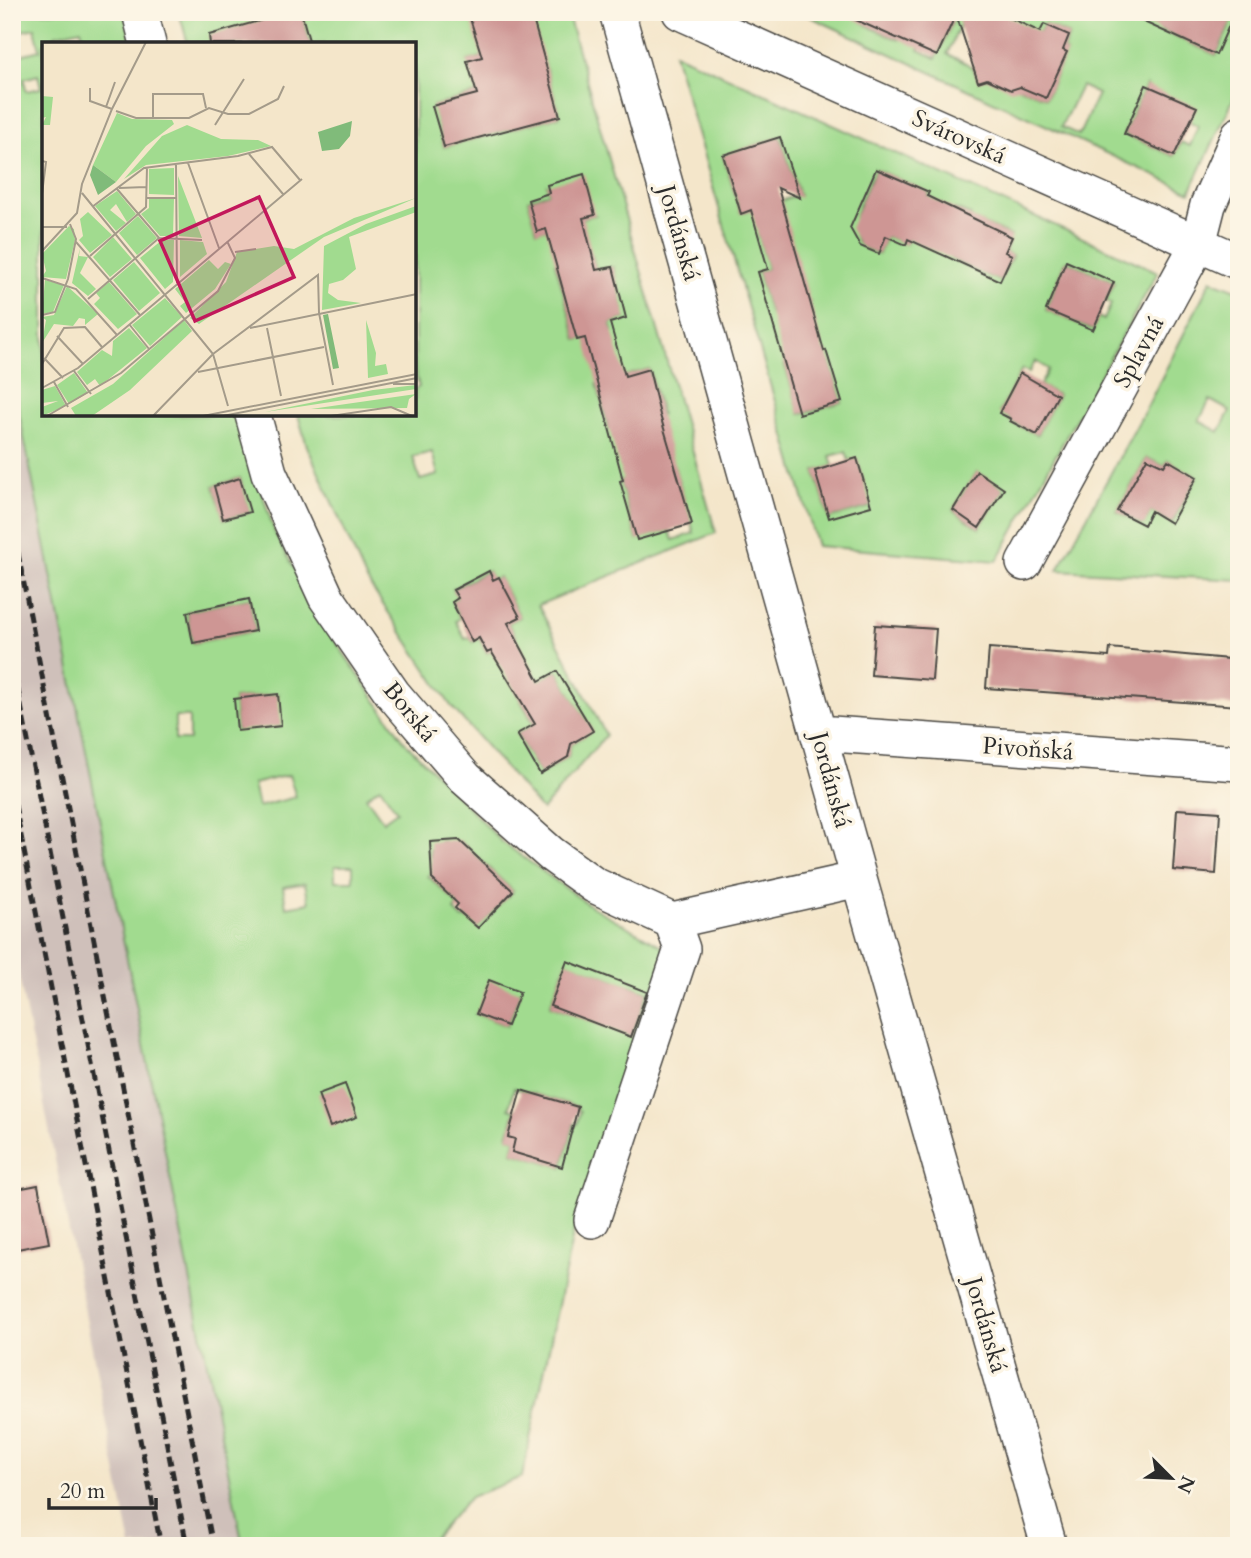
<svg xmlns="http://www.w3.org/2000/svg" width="1251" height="1558" font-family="Cardo,serif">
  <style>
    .industrial { fill: #cfc0ba }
    .green { fill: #a1db8f; stroke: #66835d; stroke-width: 2; fill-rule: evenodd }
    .building { fill: #ce9694 }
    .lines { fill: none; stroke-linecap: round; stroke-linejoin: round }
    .minor-casing { stroke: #494743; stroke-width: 38 }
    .minor { stroke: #fff; stroke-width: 35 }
    .rail { stroke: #2b2b2b; stroke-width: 5; stroke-dasharray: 10 5; stroke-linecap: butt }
    .labels { text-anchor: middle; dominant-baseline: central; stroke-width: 7; stroke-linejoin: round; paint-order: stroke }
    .street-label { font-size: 24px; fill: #2b2b2b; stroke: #fcf5e5 }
    .inset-road { fill: none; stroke: #a49b8a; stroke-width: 2 }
    .view { fill: #c2185b; fill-opacity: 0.15; stroke: #c2185b; stroke-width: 3.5 }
    .inset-edge { fill: none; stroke: #2b2b2b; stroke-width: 3.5 }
  </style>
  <rect width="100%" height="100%" fill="#fcf5e5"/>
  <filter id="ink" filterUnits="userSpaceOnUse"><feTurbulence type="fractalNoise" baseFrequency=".0143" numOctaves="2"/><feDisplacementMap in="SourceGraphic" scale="14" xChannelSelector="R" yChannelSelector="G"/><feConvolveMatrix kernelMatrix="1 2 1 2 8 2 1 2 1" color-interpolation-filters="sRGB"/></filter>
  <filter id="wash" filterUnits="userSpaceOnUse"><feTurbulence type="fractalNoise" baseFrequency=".00686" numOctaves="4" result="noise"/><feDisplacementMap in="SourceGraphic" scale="28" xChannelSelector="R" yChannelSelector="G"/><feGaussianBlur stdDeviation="1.57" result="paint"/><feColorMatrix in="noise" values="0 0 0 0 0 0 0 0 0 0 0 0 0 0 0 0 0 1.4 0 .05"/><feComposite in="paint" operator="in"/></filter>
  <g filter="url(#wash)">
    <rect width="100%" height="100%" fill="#f4e6ca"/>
    <path class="industrial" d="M 12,377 L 53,575 L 243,1546 L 131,1546 L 12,941 Z"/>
    <path class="green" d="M 12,12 L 124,12 L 132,44 L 85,44 L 81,29 L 55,35 L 57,44 L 44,44 L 44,415 L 237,415 L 275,533 L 327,629 L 404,741 L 501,841 L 589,905 L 667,949 L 573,1234 L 522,1477 L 470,1497 L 427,1546 L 243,1546 L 12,377 L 12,33 L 17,56 L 40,50 L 35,28 L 12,33 ZM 38,75 L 41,88 L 26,91 L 24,79 ZM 240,478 L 249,512 L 224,519 L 214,486 ZM 249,599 L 255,631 L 193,643 L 187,612 ZM 278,694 L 237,730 L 234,699 ZM 175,717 L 189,717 L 189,740 L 175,740 ZM 289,775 L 296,797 L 258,807 L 253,784 ZM 380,787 L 397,811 L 383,821 L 366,797 ZM 439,841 L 444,841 L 453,850 L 461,842 L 513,891 L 478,927 L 466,918 L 463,919 L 454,910 L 458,904 L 428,876 L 439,864 L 430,855 L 430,850 ZM 335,866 L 353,866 L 353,881 L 335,881 ZM 305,883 L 309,903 L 286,907 L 283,887 ZM 567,962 L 648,992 L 631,1036 L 550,1006 ZM 520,992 L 507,1026 L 476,1014 ZM 514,1088 L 578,1107 L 578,1110 L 580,1111 L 577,1124 L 574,1124 L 562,1167 L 512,1152 L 515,1139 L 508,1136 L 515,1110 L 509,1108 Z
      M 179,12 L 291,12 L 261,44 L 188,44 Z
      M 301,12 L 567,12 L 716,533 L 538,605 L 606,735 L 542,810 L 451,706 L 366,579 L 307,446 L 298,415 L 415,415 L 415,389 L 419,387 L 415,371 L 415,44 L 310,44 ZM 526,44 L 543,58 L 560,116 L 444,147 L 433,106 L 479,93 L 468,61 ZM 547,185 L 595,215 L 537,231 L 528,200 L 549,193 ZM 592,255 L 596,270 L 613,267 L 625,318 L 610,323 L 612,331 L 577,340 L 555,263 ZM 649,369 L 661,414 L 609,429 L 597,384 ZM 432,452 L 438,475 L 420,480 L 413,457 ZM 674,465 L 694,533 L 673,540 L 669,530 L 637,539 L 620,481 ZM 488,571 L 493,580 L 499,577 L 520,617 L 508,623 L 516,638 L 487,653 L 479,638 L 473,642 L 470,637 L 465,639 L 456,621 L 460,618 L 452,602 L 458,598 L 453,589 ZM 557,671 L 592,731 L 571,744 L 568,757 L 540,774 L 517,734 L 534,724 L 517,694 Z
      M 800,12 L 847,12 L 872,28 L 899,40 L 908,19 L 936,12 L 919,50 L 936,58 L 957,12 L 966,12 L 947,54 C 958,60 972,63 976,74 L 986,79 L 993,76 L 1046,98 L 1066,52 L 1063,50 L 1069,35 L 1044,24 L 1037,38 L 998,12 L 1167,12 L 1160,30 L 1216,55 L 1233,19 L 1219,12 L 1239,12 L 1239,87 L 1190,192 ZM 1146,85 L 1190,122 L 1198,126 L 1190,146 L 1181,142 L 1174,156 L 1124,134 ZM 1081,86 L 1098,94 L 1079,135 L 1061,127 Z
      M 674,53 L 1158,272 L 997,561 L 817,546 ZM 780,137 L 799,195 L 741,213 L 723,156 ZM 876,169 L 929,193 L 906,244 L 886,236 L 879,254 C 872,251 863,249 859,244 C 844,225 867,189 876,169 ZM 955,209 L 971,215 L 970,218 L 1011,236 L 1005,252 L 1012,256 L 1000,281 L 951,259 L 941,237 ZM 758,232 L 810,302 L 770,314 L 758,272 L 768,269 ZM 1066,261 L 1114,282 L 1106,301 L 1111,304 L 1104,320 L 1098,317 L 1093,330 L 1046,310 ZM 826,351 L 842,402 L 800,414 L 784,363 ZM 1035,361 L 1048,369 L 1040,385 L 1058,395 L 1037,435 L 1010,421 L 1011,419 L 1000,412 L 1022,369 L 1029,372 ZM 846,452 L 849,461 L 857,459 L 870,507 L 829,518 L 815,471 L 833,466 L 830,456 ZM 977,472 L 1004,489 L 979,528 L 953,510 Z
      M 1211,280 L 1239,291 L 1239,580 L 1058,570 L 1148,405 ZM 1210,400 L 1230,411 L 1219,432 L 1199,421 ZM 1147,458 L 1164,466 L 1168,460 L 1197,477 L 1172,523 L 1151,511 L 1143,525 L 1117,511 Z"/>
    <g id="blocks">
      <path class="building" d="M 291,12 L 301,12 L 310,44 L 210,44 L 209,35 Z
        M 468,12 L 531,12 L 560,116 L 444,147 L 432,106 L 477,94 L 467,61 L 482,57 Z
        M 838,12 L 998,12 L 1040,32 L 1044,24 L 1069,35 L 1063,50 L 1067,52 L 1046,98 L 1020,87 L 1011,90 L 987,79 L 978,82 L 956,14 L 937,56 Z
        M 1122,12 L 1235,12 L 1216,55 Z
        M 1146,85 L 1197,107 L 1174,156 L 1124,134 Z
        M 780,137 L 800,198 L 778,188 L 824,351 L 826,350 L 842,402 L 799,414 L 758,272 L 768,269 L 751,210 L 741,214 L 723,155 Z
        M 876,169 L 929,192 L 927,196 L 1012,237 L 1005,252 L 1012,255 L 1000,281 L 908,239 L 906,245 L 886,236 L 879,254 L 860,246 L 850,228 Z
        M 584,174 L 595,215 L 583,218 L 596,270 L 613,267 L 626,318 L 610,323 L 625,376 L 649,369 L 660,415 L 692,524 L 637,540 L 620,481 L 623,480 L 585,338 L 577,340 L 546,229 L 537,232 L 528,200 L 549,193 L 547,185 Z
        M 1066,261 L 1114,282 L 1093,330 L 1046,310 Z
        M 1020,373 L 1058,395 L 1037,435 L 1010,421 L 1011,419 L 999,413 Z
        M 857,458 L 871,506 L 829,518 L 815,471 Z
        M 1147,458 L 1164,466 L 1168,460 L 1197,477 L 1171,523 L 1151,511 L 1144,525 L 1117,511 Z
        M 977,471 L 1004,489 L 979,528 L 953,510 Z
        M 240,478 L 250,512 L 223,519 L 214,486 Z
        M 489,571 L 493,580 L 499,577 L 520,617 L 508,623 L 539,681 L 557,671 L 593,731 L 571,744 L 568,757 L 540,774 L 517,734 L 535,724 L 491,651 L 487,653 L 479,638 L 472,642 L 452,602 L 458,598 L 453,590 Z
        M 249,599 L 255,631 L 193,643 L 187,612 Z
        M 875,625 L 936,629 L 932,680 L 871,675 Z
        M 989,648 L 1109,657 L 1110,648 L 1239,660 L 1239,706 L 986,688 Z
        M 278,694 L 281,726 L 237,731 L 234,699 Z
        M 1177,809 L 1220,812 L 1216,874 L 1173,870 Z
        M 459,840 L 513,891 L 478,928 L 455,908 L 458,904 L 432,879 L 430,842 Z
        M 567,961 L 647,992 L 631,1037 L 550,1006 Z
        M 489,980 L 520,992 L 507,1026 L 476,1014 Z
        M 345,1084 L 357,1117 L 330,1127 L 318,1094 Z
        M 521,1090 L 578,1107 L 562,1167 L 512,1152 L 515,1139 L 508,1137 Z
        M 38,1185 L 49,1243 L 12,1250 L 12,1190 Z"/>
    </g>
  </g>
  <g filter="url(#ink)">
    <use href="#blocks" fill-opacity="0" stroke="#494743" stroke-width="2"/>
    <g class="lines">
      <g class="minor-casing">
        <path id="minor" d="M 140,12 L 148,44
          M 617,12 L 859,879 L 1049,1546
          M 680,12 L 1239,262
          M 253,415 L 269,473 L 326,597 L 393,694 L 465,778 L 551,854 L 594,885 L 672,921 L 859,879
          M 1024,563 L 1198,244 L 1208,205 L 1239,135
          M 818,733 L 1239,763
          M 592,1220 L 682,949 L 672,921"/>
      </g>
      <use href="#minor" class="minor"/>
      <path class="rail" d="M 12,523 L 213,1546
        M 12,660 L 187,1546
        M 12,790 L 161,1546"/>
    </g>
  </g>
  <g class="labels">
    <g class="street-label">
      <text transform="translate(959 137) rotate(24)">Svárovská</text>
      <text transform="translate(679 233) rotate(74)">Jordánská</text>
      <text transform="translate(1139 352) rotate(-61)">Splavná</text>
      <text transform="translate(410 712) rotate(51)">Borská</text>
      <text transform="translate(1028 749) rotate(4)">Pivoňská</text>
      <text transform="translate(831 780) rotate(75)">Jordánská</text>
      <text transform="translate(986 1325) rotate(74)">Jordánská</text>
    </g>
  </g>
  <g transform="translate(42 42)">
    <rect width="374" height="374" fill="#f4e6ca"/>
    <path d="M 0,54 L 11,55 L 8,83 L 0,83 L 4,75 L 0,76 ZM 75,71 L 90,77 L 130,78 L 132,82 L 104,104 L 74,140 L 51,123 ZM 145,83 L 179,97 L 216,98 L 229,104 L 186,114 L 104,123 L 82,137 L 120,94 ZM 132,126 L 132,153 L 107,152 L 107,127 ZM 136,134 L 160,196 L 137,194 ZM 75,149 L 94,172 L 85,180 L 74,162 L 68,168 L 84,181 L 74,189 L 53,164 ZM 374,156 L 282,195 L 157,282 L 148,276 L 184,240 L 195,210 L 232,204 L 252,207 L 312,176 ZM 107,157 L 132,157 L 131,194 L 118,194 L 99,172 L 107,166 ZM 374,164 L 374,170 L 307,195 L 314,227 L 301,238 L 287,242 L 286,251 L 296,258 L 319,261 L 280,268 L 282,204 L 324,182 ZM 46,170 L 70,193 L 48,211 L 37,198 L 41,194 L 38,177 ZM 96,174 L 115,196 L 95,213 L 77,191 ZM 27,184 L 32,187 L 33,198 L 24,237 L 0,235 L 4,229 L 0,212 ZM 71,195 L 90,217 L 68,235 L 51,215 ZM 120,198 L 132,198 L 131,240 L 123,247 L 98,216 ZM 138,198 L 161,200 L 165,212 L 138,235 ZM 38,206 L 37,214 L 46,215 L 38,231 L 54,247 L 46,254 L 30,241 ZM 167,218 L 176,227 L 183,220 L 189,222 L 173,247 L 144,271 L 138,264 L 143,260 L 133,247 ZM 92,220 L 118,251 L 97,269 L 71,238 ZM 3,238 L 22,243 L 11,270 L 0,272 ZM 67,240 L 95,272 L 76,287 L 52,262 L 58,256 L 54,251 ZM 25,244 L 56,272 L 43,283 L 43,277 L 37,276 L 31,284 L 12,282 L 0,301 L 4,278 L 0,275 L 12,273 ZM 123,256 L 140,275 L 108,304 L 90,283 ZM 142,278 L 150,289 L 88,348 L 50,374 L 34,374 L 29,366 L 71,342 ZM 324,278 L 334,311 L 333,324 L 344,322 L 346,332 L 326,336 ZM 87,286 L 105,306 L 58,344 L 53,337 L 45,343 L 35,330 L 60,308 L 70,314 L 71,299 ZM 32,331 L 46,351 L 27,362 L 15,343 ZM 374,343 L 374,347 L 223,370 L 331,348 ZM 13,344 L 24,364 L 0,374 L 0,365 L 16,359 L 0,361 L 0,348 ZM 374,352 L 367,357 L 365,366 L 269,367 Z" fill="#a1db8f"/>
    <path d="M 310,79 L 308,94 L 297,107 L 280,109 L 276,90 ZM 51,123 L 74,140 L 56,153 L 48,133 ZM 286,272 L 297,326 L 291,327 L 281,273 Z" fill="#80bb7a"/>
    <path class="inset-road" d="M 48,46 L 48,59 L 70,67M 64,65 L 73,40M 74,69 L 94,76 L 147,76 L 167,66 L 186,72 L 207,72 L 236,57 L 242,44M 111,76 L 111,52 L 161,52 L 164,66M 173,83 L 202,37M 207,112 L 241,152M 0,119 L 4,120 L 0,152M 146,121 L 177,206M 134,123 L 135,241M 77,146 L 104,145M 75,147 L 117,196M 40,151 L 171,312 L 186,364M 105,156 L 134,156M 50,165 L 102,126 L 196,114 L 230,105 L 258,138M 0,185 L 25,185M 34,200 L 98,273M 0,209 L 35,171 L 40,142 L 70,67 L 104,0M 193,210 L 214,207M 48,214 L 104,165 L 105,125M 0,236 L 34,247 L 75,293M 46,257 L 117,196 L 160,198M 0,273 L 13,270 L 26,237 L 34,197 L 28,182M 87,282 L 107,307M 208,286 L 375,252M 225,286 L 239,354M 15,294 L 41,322M 2,316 L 21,336M 0,322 L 22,286 L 43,285 L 60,305M 32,329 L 49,352M 156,330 L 282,305M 12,340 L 26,365M 351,342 L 375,342M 0,346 L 36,326 L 260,137M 5,374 L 79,331 L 176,249 L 193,216 L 185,199M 111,374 L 171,312 L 276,233 L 277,271 L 291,343M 161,374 L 375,332M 181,374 L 375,336M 289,374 L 349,365 L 370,374"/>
    <path class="view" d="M 217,155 L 252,235 L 153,279 L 118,199 Z"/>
    <rect width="374" height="374" class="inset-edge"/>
  </g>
  <rect width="1251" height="1558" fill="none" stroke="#fcf5e5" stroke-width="42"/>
  <g transform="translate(1171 1478) rotate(114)" stroke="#fcf5e5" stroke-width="5" paint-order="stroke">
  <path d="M0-5L12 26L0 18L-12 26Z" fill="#2b2b2b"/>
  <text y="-10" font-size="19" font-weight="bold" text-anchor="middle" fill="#2b2b2b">N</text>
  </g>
  <path d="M49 1498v10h107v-10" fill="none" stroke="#2b2b2b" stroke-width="3.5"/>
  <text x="60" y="1498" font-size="21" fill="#2b2b2b" stroke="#fcf5e5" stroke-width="5" paint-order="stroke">20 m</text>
</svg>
